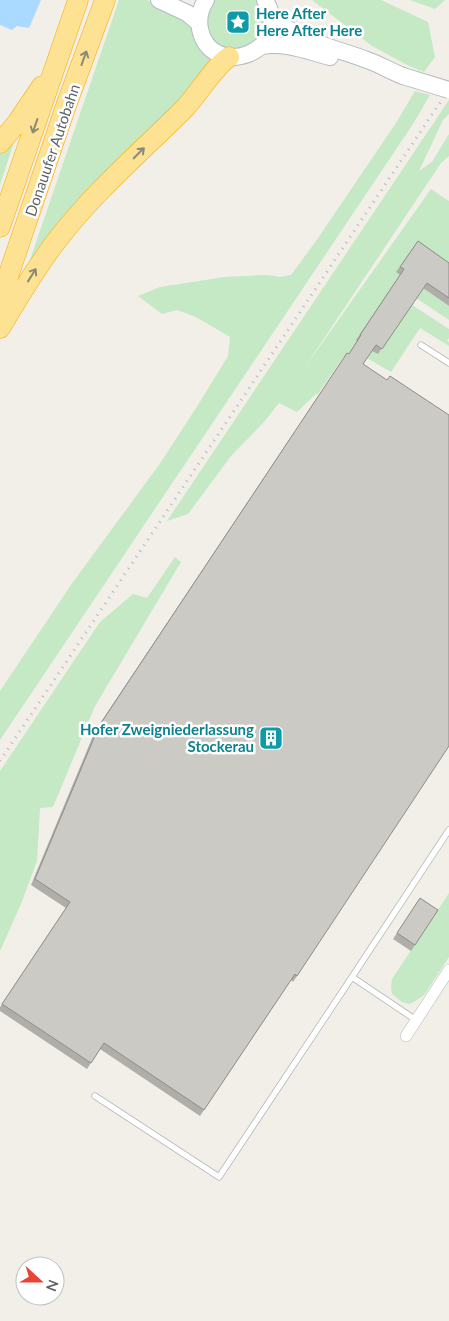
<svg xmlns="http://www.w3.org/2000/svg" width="449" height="1321" font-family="Lato,sans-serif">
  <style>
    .green { fill: #c5e8c5 }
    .water { fill: #aadaff }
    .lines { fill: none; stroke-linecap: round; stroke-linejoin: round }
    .lane-casing { stroke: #b5b8bc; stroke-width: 7 }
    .street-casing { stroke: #b5b8bc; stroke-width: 12 }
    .secondary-casing { stroke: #b6babf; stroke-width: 18 }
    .highway-casing { stroke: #f9ab00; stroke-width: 21 }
    .lane { stroke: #fff; stroke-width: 5.5 }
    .street { stroke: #fff; stroke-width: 11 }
    .secondary { stroke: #fff; stroke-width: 16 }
    .highway { stroke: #fde293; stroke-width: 20 }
    .rail { stroke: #b6b7b8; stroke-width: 3; stroke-dasharray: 1 6; stroke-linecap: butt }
    .secondary-bridge-casing { stroke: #b6babf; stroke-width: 18; stroke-linecap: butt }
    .secondary-bridge { stroke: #fff; stroke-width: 16 }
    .wall { fill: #afaea9 }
    .building { fill: #cccac5; stroke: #8f8d8a }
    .oneway { stroke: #8e8975 }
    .labels { text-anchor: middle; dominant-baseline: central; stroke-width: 5; stroke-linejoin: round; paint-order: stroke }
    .culture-label { font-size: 15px; font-weight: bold; fill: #0d838f; stroke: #fff; text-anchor: start }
    .street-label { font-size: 15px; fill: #5f6368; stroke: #fff }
  </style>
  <rect width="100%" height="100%" fill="#f1efe8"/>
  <path class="green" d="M 119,0 L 147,0 L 183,16 L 217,59 L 34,262 L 30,260 Z
    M 215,0 L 256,0 L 258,1 C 284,50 214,67 207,25 C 206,16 210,7 215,0 Z
    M 312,0 L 381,0 L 428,22 L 435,57 L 424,72 L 409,66 L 372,46 Z
    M 410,0 L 445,0 L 435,9 Z
    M 415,91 L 430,95 L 413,124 L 0,740 L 0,691 L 73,582 L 159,465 L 198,405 L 228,356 L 230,337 L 196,317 L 177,310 L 162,314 L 138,296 L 160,287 L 225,277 L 267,275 L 280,277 L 291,275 L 316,241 L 396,123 Z
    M 449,100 L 449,114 L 443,120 L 419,171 L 432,162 L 449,134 L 449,156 L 441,163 L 303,370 L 431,189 L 449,201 L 449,271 L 397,272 L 400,275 L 347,357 L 344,356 L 317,395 L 316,394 L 297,412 L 279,403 L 264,422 L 231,456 L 188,514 L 167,521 Z
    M 10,140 L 14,142 L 0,185 L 0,151 Z
    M 423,288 L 449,306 L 449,320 L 416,298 Z
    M 412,305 L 449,329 L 449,338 L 447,341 L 449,342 L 449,346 L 420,328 L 391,372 L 367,358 L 372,351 L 378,354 Z
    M 175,557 L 181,562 L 95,706 L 53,807 L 40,808 L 37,861 L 21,904 L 0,951 L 0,771 L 100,622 L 133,594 L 147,598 Z
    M 449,893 L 449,957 L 424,995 L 414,1002 L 409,1004 L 402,1002 L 392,994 L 391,987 L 392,979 Z"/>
  <path class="water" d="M 0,0 L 41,0 L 29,28 L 17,26 L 12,30 L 0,25 Z"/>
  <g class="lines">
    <g class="lane-casing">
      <path id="lane" d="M 421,345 L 449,363
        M 352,977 L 449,830
        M 95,1096 L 219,1177 L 352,977 L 416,1020"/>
    </g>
    <g class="street-casing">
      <path id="street" d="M 406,1036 L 449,970"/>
    </g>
    <g class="secondary-casing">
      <path id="secondary" d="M 159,0 L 187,13 L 199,23
        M 206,0 C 200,9 198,19 200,29 C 211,82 296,52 265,0
        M 271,15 C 293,40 336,48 367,60 C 379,64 390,71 403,76
        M 262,46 C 285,42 307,51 330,57"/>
    </g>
    <g class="highway-casing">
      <path id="highway" d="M 0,143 L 17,123 L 42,86
        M 0,227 L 78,0
        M 0,300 L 67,103 L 105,0
        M 0,328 C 18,298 36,267 58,239 C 95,191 142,151 185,108 C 199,93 214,67 229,57"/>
    </g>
    <use href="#lane" class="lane"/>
    <use href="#street" class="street"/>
    <use href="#secondary" class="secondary"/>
    <use href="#highway" class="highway"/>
    <path class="rail" d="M 438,94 L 449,77
      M 0,761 L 449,89"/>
    <g class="secondary-bridge-casing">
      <path id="secondary-bridge" d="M 403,76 L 449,90"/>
    </g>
    <use href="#secondary-bridge" class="secondary-bridge"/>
  </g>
  <path class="wall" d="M 418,241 L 449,263 L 449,306 L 423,288 L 378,354 L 372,351 L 363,364 L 297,976 L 293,982 L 291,980 L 200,1116 L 100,1049 L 87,1069 L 0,1011 L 0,1007 L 66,908 L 31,885 L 95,731 L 347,353 L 349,354 L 357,341 L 356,340 L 400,275 L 396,272 Z
    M 420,898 L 438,910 L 411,951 L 393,939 Z"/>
  <path class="building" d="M 418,241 L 449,263 L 449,298 L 427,283 L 382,349 L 376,345 L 363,364 L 387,380 L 390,376 L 449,415 L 449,746 L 297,976 L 295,974 L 204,1110 L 104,1043 L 91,1063 L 2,1004 L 70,902 L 35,879 L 99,726 L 347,353 L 349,354 L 361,335 L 360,335 L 404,269 L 400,267 Z
    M 420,898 L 438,910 L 415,945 L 397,933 Z"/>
  <defs><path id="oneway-shaft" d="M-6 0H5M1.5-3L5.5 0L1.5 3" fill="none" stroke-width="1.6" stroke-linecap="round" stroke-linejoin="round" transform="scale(1.25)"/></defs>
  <g class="oneway">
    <use href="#oneway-shaft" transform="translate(84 58) rotate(-70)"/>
    <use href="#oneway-shaft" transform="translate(35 126) rotate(109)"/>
    <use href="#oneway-shaft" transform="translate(139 153) rotate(-45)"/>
    <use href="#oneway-shaft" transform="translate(32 275) rotate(-58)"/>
  </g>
  <defs>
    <g id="sight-square" transform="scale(1.25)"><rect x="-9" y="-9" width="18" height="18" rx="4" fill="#0f9aa8" stroke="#fff"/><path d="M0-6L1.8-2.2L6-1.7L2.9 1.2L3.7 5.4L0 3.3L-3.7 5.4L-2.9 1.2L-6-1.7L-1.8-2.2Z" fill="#fff"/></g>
    <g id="building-square" transform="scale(1.25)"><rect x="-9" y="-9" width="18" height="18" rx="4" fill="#0f9aa8" stroke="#fff"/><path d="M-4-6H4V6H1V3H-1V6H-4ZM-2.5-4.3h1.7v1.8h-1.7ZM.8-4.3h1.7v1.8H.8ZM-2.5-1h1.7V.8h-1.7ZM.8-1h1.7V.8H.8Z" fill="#fff"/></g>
  </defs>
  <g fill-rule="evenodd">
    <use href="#sight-square" x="238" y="22"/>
    <use href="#building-square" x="271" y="738"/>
  </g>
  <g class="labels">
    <g class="culture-label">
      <text x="256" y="13">Here After<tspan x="256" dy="17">Here After Here</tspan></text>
      <text x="254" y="729" text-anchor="end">Hofer Zweigniederlassung<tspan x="254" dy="17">Stockerau</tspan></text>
    </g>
    <g class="street-label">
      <text transform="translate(52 150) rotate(-71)">Donauufer Autobahn</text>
    </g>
  </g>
  <g transform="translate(40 1281) rotate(111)"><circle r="24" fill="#ffffff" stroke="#bfc1c3"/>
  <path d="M0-4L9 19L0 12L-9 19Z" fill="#ea4335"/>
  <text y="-8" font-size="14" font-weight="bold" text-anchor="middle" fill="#5f6368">N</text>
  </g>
</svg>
